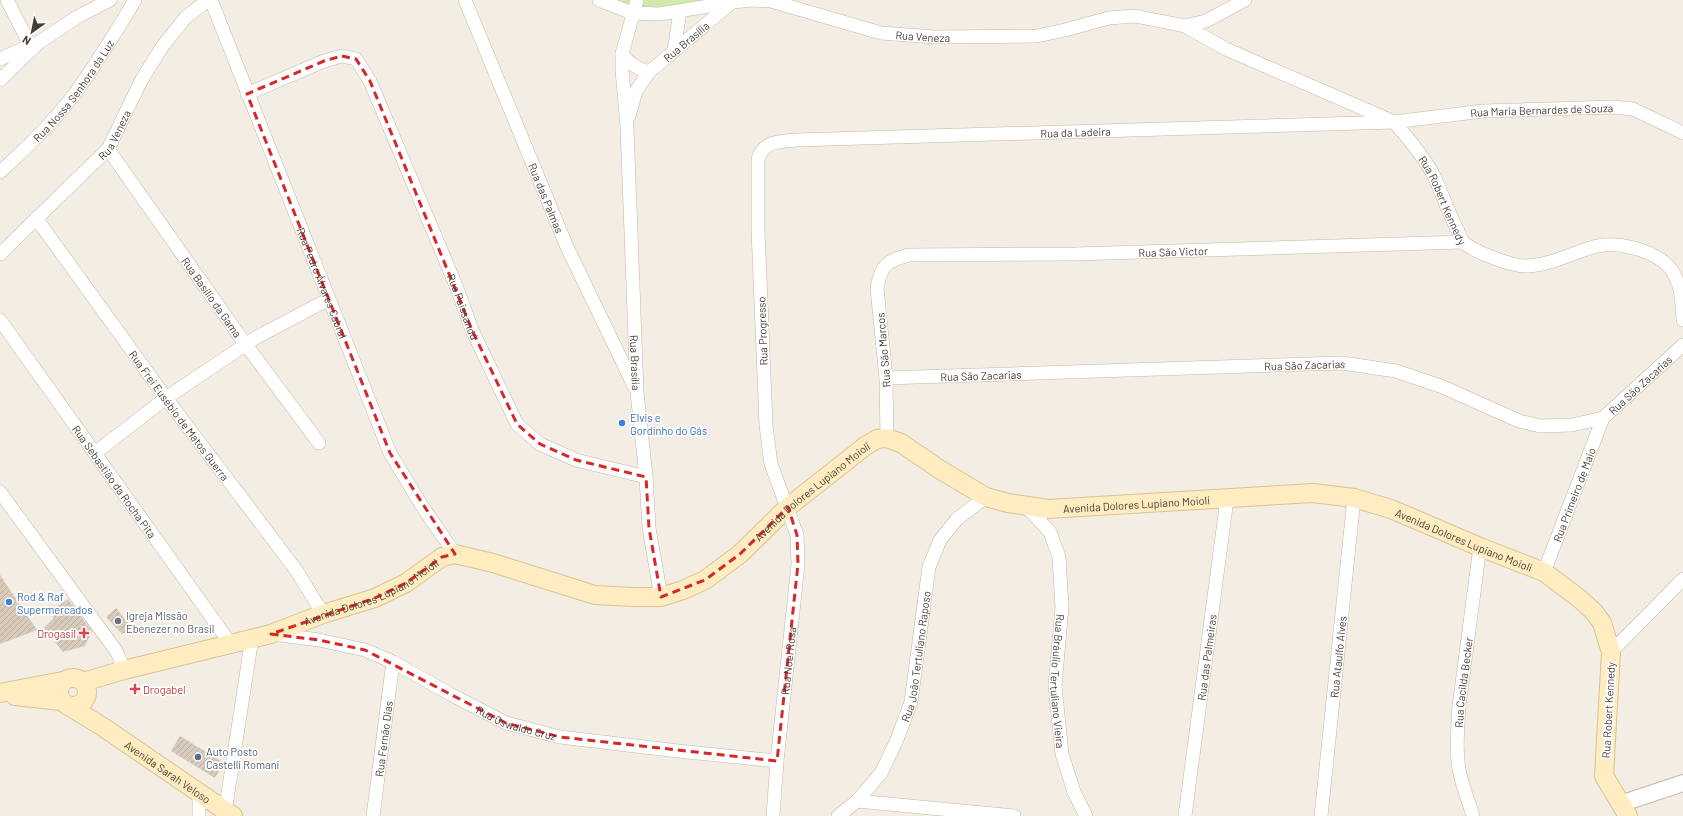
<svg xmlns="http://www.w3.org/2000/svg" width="1683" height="816" font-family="Barlow,sans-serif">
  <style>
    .green { fill: #d0e9aa }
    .building { fill: url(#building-hatch) }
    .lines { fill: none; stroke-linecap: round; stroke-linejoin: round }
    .minor-casing { stroke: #c1b7a9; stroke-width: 14 }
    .tertiary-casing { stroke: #c1b7a9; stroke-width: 18 }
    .secondary-casing { stroke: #d8c293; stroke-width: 20 }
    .minor { stroke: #fff; stroke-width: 13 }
    .tertiary { stroke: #fff; stroke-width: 16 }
    .secondary { stroke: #ffedc1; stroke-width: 18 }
    .marked { fill: none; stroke: #d62828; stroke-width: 3; stroke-dasharray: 8 5; stroke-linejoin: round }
    .shop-dot { fill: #3f7fe0; stroke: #fff; stroke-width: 1.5 }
    .worship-dot { fill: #6b7280; stroke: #fff; stroke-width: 1.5 }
    .health-dot { fill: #e0444e; stroke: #fff; stroke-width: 1.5 }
    .service-dot { fill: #5c6f8a; stroke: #fff; stroke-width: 1.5 }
    .labels { text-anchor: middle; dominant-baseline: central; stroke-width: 3.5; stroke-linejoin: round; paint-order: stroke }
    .street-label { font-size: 11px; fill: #453d33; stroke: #fff }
    .shop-label { font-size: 11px; fill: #366cbe; stroke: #fff; text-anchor: start }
    .worship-label { font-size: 11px; fill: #5b616d; stroke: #fff; text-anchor: start }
    .health-label { font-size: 11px; fill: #be3a42; stroke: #fff; text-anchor: end }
    .service-label { font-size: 11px; fill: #4e5e75; stroke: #fff; text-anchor: start }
  </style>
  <defs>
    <pattern id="building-hatch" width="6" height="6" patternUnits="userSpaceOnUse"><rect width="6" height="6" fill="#d8cbbb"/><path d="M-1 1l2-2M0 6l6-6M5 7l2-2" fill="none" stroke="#bbafa1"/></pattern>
  </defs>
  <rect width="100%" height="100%" fill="#f3ede3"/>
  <path class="green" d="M 608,0 L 707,0 L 699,4 L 645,8 L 615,6 Z"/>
  <path class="building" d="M 0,575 L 37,630 L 0,644 Z
    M 68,599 L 92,631 L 85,646 L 63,652 L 44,628 L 54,618 L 50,612 Z
    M 116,608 L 132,628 L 122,634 L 106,617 Z
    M 180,736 L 224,763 L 215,778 L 171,751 Z"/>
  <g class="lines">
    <g class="minor-casing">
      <g id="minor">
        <path d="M 7,0 L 30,45"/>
        <path id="s1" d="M 211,0 L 390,453 L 422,506 L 455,554"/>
        <path id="s2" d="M 465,0 L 567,247 L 634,386"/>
        <path id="s3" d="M 599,0 L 632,13 L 660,14 L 733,2 L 752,0 L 771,1 L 881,33 L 934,37 L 1037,36 L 1065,30 L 1109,18 L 1135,16 L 1185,26 L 1206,21 L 1245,0"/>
        <path id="s4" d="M 637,0 L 622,54 L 622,70 L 627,127 L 637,392 L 646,477 L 649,528 L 661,597"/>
        <path id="s5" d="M 1185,26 L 1226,49 L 1394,122 C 1409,139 1425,158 1435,178 C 1443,196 1449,214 1458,231 C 1459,234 1461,240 1463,242 C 1474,252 1513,267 1528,266 C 1551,265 1574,252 1597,246 C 1621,241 1664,252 1675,276 C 1682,289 1682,305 1683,320"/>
        <path d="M 674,51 L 680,11"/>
        <path d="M 622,54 C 629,64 637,69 649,72"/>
        <path d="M 0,59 L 33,44"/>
        <path d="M 0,80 L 38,43 L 77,17 L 110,0"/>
        <path id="s6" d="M 247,94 L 324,61 L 342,56 L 356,59 L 370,81 L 457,288 L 472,330 L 517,424 L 540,444 L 576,460 L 646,477"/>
        <path id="s7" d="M 629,116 L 636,91 L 649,72 L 731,3"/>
        <path id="s8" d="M 108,149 L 246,345 L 319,443"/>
        <path id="s9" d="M 0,172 C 26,149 52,123 74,95 C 96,64 116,32 135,0"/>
        <path id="s10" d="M 36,218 L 166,398 L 296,570 L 323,614"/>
        <path id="s11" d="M 0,254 L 108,149 L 141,81 L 162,47 L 186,17 L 208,0"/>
        <path id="s12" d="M 0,320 L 230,643"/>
        <path id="s13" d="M 886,378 L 1342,363 L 1396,371 L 1443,387 L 1519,421 L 1540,426 L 1572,425 L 1603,418 L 1683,345"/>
        <path id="s14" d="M 887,438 L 886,378 L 877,288 C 881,264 887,261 909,255 L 1075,254 L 1463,242"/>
        <path d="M 95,453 L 166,398 L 257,337 L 329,299"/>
        <path d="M 0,492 L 117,652 L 124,670"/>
        <path id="s15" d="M 1025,505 L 1050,532 L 1059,557 L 1062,607 L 1055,686 L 1062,754 L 1074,792 L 1086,816"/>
        <path id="s16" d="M 1544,572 L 1603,418"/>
        <path id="s17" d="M 273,634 L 319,640 L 365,650 L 393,662 L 450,694 L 506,723 L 560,737 L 678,751 L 777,761"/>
        <path d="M 1611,652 L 1683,579"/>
        <path d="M 857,801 L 1014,816"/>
        <path d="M 225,812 L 252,638"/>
        <path d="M 199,816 L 199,795"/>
        <path id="s18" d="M 373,816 L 393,662"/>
        <path id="s19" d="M 773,816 L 777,761 L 798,564 L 797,535 L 771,464 L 766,425 L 758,229 L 758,159 C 763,141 781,141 797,140 L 1394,122 L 1483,111 L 1614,107 L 1633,109 L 1683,133"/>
        <path id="s20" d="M 838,816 L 857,801 L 881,773 L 896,742 L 911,702 L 929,567 L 940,540 L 957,519 L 986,497"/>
        <path id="s21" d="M 1185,816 L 1227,499"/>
        <path id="s22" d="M 1321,816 L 1354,498"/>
        <path id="s23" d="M 1473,816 C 1469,802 1463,788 1460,774 C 1455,752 1458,728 1459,706 L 1480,547"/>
      </g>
    </g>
    <g class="tertiary-casing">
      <path id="tertiary" d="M 1620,804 L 1683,783"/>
    </g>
    <g class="secondary-casing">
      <g id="secondary">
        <circle cx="73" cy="692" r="14"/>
        <path id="s24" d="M 83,682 L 124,670 L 271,634 L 323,614 L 375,598 L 406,583 L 442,557 L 455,554 L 493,563 L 595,595 L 633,597 L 661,597 L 683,590 L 705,580 L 740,554 L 788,507 L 864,447 L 877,439 L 887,438 L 901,443 L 939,469 L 986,497 L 1008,503 L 1048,509 L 1313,493 L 1354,498 L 1391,509 L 1480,547 L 1544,572 L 1580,599 L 1594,612 L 1602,623 L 1611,652 L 1604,776 L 1628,816"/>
        <path d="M 0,693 L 63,681"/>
        <path d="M 15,696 L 61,701"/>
        <path id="s25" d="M 67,705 L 103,727 L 233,816"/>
      </g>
    </g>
    <use href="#minor" class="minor"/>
    <use href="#tertiary" class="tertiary"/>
    <use href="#secondary" class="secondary"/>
  </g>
  <path class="marked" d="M 342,56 L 356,59 L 370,81 L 472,330 L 517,424 L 540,444 L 576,460 L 646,477 L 649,528 L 661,597 L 705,580 L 740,554 L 788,507 L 797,535 L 798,564 L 777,761 L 560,737 L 506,723 L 365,650 L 319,640 L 271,634 L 375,598 L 406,583 L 442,557 L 455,554 L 390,453 L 247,94 L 324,61 Z"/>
  <g class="shop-dot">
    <circle cx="622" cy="423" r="4"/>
    <circle cx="9" cy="602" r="4"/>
  </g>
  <circle class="worship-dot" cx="118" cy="621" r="4"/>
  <g class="health-dot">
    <path d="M82 627h4v4h4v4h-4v4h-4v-4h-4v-4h4z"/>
    <path d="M133 683h4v4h4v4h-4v4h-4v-4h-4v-4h4z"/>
  </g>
  <circle class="service-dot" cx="198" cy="757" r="4"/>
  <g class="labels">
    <g class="street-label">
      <text stroke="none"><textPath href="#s3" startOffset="332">Rua Veneza</textPath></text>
      <text stroke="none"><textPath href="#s7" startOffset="97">Rua Brasília</textPath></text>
      <text stroke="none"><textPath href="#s9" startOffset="110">Rua Nossa Senhora da Luz</textPath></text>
      <text stroke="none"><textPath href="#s19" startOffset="1456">Rua Maria Bernardes de Souza</textPath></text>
      <text stroke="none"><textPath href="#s19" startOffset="989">Rua da Ladeira</textPath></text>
      <text stroke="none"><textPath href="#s11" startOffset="166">Rua Veneza</textPath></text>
      <text stroke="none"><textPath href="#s2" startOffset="214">Rua das Palmas</textPath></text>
      <text stroke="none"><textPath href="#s5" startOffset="323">Rua Robert Kennedy</textPath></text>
      <text stroke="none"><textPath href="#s14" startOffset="465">Rua São Victor</textPath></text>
      <text stroke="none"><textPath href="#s1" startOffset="304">Rua Pedro Álvares Cabral</textPath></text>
      <text stroke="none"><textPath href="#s8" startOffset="181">Rua Basílio da Gama</textPath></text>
      <text stroke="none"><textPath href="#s6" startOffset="387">Rua Paissandú</textPath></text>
      <text transform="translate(762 331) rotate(-92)">Rua Progresso</text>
      <text transform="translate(883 350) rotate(-95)">Rua São Marcos</text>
      <text stroke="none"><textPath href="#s4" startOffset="365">Rua Brasília</textPath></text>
      <text stroke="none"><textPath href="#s13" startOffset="419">Rua São Zacarias</textPath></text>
      <text stroke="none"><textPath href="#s13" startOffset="95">Rua São Zacarias</textPath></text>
      <text stroke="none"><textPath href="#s13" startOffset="779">Rua São Zacarias</textPath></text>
      <text stroke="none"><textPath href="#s10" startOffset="244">Rua Frei Eusébio de Matos Guerra</textPath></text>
      <text stroke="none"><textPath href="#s12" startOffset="198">Rua Sebastião da Rocha Pita</textPath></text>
      <text stroke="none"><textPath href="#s24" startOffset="795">Avenida Dolores Lupiano Moioli</textPath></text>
      <text stroke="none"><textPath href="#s16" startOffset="83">Rua Primeiro de Maio</textPath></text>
      <text stroke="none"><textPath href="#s24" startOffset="1156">Avenida Dolores Lupiano Moioli</textPath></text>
      <text stroke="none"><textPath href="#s24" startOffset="1492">Avenida Dolores Lupiano Moioli</textPath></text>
      <text stroke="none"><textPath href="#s24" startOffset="303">Avenida Dolores Lupiano Moioli</textPath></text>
      <text stroke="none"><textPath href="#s20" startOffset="184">Rua João Tertuliano Raposo</textPath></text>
      <text stroke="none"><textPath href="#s22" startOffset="160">Rua Ataulfo Alves</textPath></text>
      <text stroke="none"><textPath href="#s21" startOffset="160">Rua das Palmeiras</textPath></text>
      <text stroke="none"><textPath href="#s19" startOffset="156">Rua Noel Rosa</textPath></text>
      <text stroke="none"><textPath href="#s15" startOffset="188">Rua Bráulio Tertuliano Vieira</textPath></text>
      <text stroke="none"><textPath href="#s23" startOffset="136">Rua Cacilda Becker</textPath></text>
      <text transform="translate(1608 710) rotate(-87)">Rua Robert Kennedy</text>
      <text stroke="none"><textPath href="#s17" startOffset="262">Rua Oswaldo Cruz</textPath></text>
      <text stroke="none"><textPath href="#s18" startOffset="78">Rua Fernão Dias</textPath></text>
      <text stroke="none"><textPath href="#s25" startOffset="121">Avenida Sarah Veloso</textPath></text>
    </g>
    <g class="shop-label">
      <text x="630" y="417">Elvis e<tspan x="630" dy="13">Gordinho do Gás</tspan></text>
      <text x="17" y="596">Rod &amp; Raf<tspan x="17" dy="13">Supermercados</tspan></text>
    </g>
    <g class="worship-label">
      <text x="126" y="615">Igreja Missão<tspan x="126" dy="13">Ebenezer no Brasil</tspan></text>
    </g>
    <g class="health-label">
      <text x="76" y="633">Drogasil</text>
      <text x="143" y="689" text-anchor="start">Drogabel</text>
    </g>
    <g class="service-label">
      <text x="206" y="751">Auto Posto<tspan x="206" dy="13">Castelli Romani</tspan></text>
    </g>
  </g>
  <g transform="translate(32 32) rotate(213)" stroke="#ffffff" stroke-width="3" paint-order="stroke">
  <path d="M0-3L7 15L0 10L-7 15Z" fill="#453d33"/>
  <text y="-6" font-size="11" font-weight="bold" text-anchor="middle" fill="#453d33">N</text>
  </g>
</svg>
